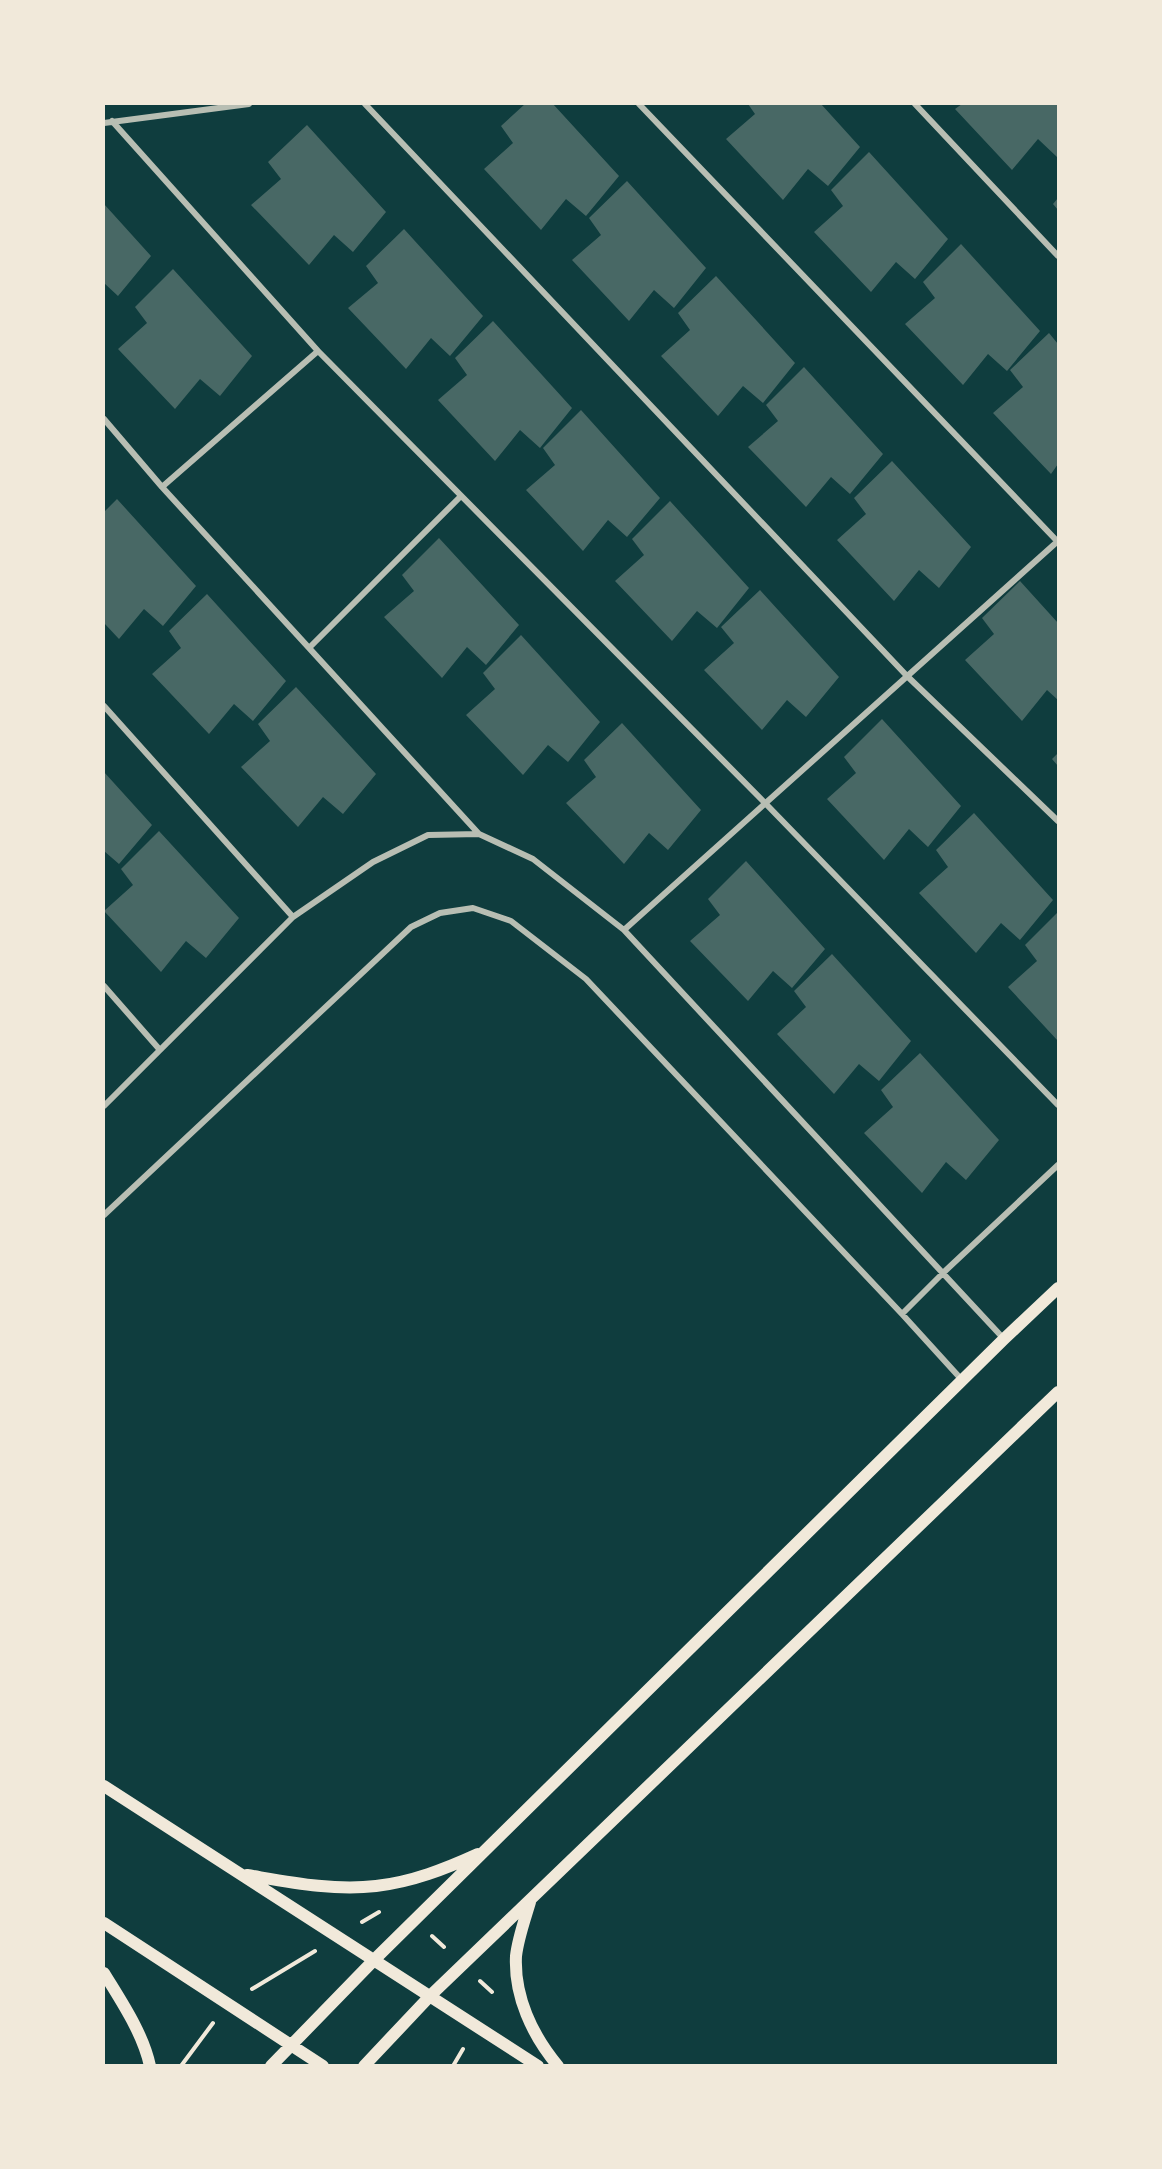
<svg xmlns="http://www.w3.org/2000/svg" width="1162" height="2169" font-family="'Nunito Sans',sans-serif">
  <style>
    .building { fill: #486865 }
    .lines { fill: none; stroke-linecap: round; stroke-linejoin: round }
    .path { stroke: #f1e9da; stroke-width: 4 }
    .minor { stroke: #b8beb3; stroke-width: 6 }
    .secondary { stroke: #f1e9da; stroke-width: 12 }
  </style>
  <rect width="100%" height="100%" fill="#0f3d3e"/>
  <path class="building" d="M 525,104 L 553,104 L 619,176 L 586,216 L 566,199 L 541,230 L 484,169 L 513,143 L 501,126 Z
    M 748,104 L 821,104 L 860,147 L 828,186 L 808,169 L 783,200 L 726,139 L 755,114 Z
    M 962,104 L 1058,104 L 1058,155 L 1057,157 L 1038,139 L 1012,170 L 955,109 Z
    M 307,125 L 386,212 L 353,252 L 334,235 L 309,265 L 251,205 L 281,179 L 268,162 Z
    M 869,152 L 948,239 L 915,279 L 896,262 L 871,292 L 814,232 L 843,206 L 831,190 Z
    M 627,181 L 706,268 L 674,308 L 654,290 L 629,321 L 572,260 L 601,235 L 589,218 Z
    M 1058,198 L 1058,210 L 1053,204 Z
    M 104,204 L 151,256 L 118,296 L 104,283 Z
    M 404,229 L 483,316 L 450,356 L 431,338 L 406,369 L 348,308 L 378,283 L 366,266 Z
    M 961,244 L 1040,331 L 1007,371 L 988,354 L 963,385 L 905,324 L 935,298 L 923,282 Z
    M 173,269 L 252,356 L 220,396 L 200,379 L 175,409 L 118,349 L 147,323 L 135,307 Z
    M 716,276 L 795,363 L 763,403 L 743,386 L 718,416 L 661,356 L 690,330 L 678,313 Z
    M 493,321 L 572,408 L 540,448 L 520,430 L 495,461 L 438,400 L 467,375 L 455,358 Z
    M 1049,333 L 1058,344 L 1058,464 L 1051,474 L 993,413 L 1023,387 L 1010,370 Z
    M 804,367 L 883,454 L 850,494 L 831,477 L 806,507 L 748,447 L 778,421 L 766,405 Z
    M 581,410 L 660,498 L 627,537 L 608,520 L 583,551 L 526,490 L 555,465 L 543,448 Z
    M 892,461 L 971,547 L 939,588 L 919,570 L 894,601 L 837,540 L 866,514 L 854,498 Z
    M 117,499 L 196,586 L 163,626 L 144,609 L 119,639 L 104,623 L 104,512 Z
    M 670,501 L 749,588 L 717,628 L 697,611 L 672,641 L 615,581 L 644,555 L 632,539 Z
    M 439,538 L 519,625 L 486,665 L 467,647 L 442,678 L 384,617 L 414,591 L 402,575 Z
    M 1020,581 L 1058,623 L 1058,700 L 1047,690 L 1022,721 L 965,660 L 994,634 L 982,618 Z
    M 760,590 L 839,677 L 806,717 L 787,700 L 762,730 L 704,670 L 734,643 L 721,627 Z
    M 207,594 L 286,681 L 253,721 L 234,704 L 209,734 L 152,674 L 181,648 L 169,631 Z
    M 521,635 L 600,722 L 568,762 L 548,745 L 523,775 L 466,715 L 495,689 L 483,673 Z
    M 296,687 L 376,774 L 343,814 L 323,797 L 298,827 L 241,767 L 270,741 L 258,724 Z
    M 882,719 L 961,806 L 928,847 L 909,829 L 884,860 L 827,799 L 856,773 L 844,757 Z
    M 622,723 L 701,810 L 668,850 L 649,833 L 624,864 L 566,803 L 596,777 L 584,760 Z
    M 1058,753 L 1058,766 L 1052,759 Z
    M 104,772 L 152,825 L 119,864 L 104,851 Z
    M 974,813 L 1053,900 L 1020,940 L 1001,923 L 976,953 L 919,893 L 948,867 L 936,850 Z
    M 159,831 L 239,918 L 206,958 L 186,941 L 161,972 L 104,911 L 133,885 L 121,869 Z
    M 746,861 L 825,949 L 792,988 L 773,971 L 748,1001 L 690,941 L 720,915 L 708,899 Z
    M 1058,912 L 1058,1041 L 1008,987 L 1037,961 L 1025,945 Z
    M 832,954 L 911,1041 L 879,1081 L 859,1064 L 834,1094 L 777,1034 L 806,1007 L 794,991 Z
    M 920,1053 L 999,1140 L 966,1180 L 946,1162 L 922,1193 L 864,1133 L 893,1107 L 881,1090 Z"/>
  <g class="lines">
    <path class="path" d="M 362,1922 L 379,1912
      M 432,1936 L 444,1947
      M 480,1981 L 492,1992
      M 252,1989 L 315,1951
      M 181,2066 L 213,2023
      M 453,2066 L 463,2049"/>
    <path class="minor" d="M 365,104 L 907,676 L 1058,821
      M 639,104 L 1058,542
      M 915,104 L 1058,256
      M 112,121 L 318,351 L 766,804 L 1058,1105
      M 104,123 L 249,104
      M 104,419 L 162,487 L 479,834
      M 162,487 L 318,351
      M 309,648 L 461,496
      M 104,706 L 293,917
      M 624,930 L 1058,541
      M 104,986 L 160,1050
      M 104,1106 L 293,917 L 373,862 L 428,835 L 479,834 L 533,859 L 624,930 L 1004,1339
      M 104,1215 L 411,927 L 440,913 L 473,908 L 511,921 L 586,979 L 902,1314 L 962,1380
      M 902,1314 L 943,1273 L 1058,1165"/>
    <path class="secondary" d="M 104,1786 L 538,2066
      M 247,1875 C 289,1882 333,1891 376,1886 C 412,1882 445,1869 478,1854
      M 530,1902 C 525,1919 518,1938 516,1956 C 514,1996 532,2035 558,2066
      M 104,1923 L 323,2066
      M 104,1973 C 121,2001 143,2033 150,2066
      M 271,2066 L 375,1959 L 1004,1339 L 1058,1288
      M 364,2066 L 430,1996 L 1058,1392"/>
  </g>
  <rect width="1162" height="2169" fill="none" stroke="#f1e9da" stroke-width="210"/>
</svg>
